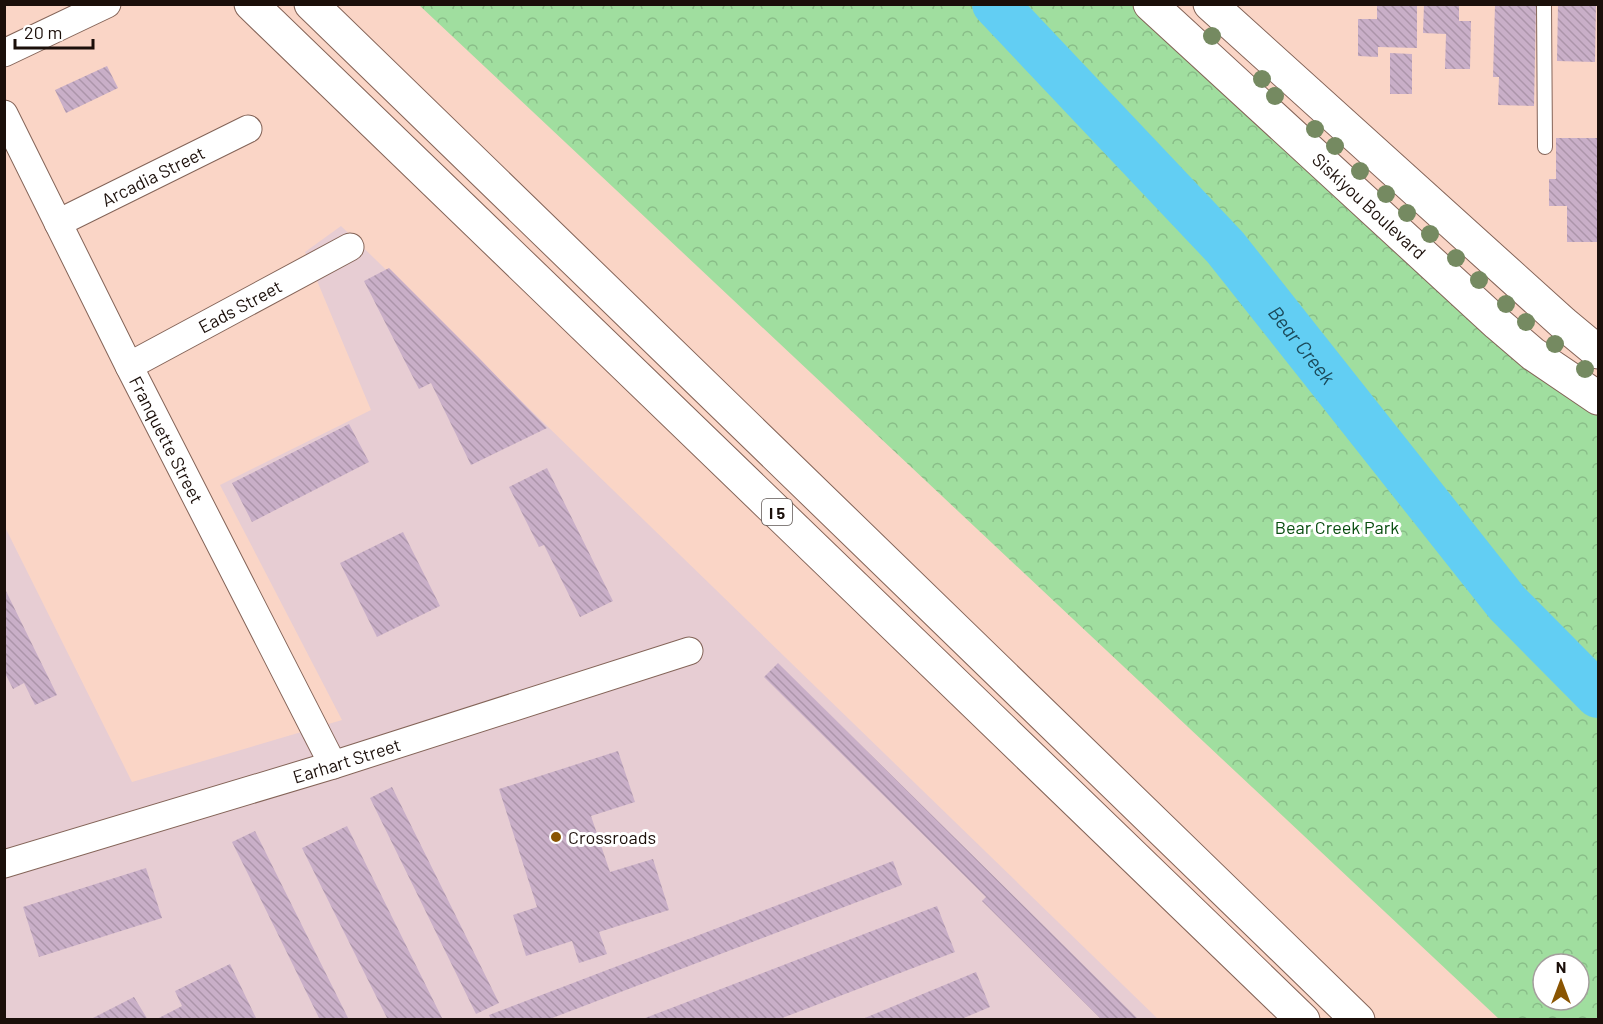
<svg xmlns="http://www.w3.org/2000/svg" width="1603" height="1024" font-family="Barlow,sans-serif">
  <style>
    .commercial { fill: #e7cdd3 }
    .park { fill: url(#park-crowns); fill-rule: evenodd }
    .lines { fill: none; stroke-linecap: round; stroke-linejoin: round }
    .river { stroke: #62cef3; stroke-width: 46 }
    .building { fill: url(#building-back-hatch) }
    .service-casing { stroke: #846458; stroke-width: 16 }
    .minor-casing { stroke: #846458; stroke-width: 29 }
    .tertiary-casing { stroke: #846458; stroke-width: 35 }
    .motorway-casing { stroke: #846458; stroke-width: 35 }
    .service { stroke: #fff; stroke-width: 14 }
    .minor { stroke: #fff; stroke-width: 27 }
    .tertiary { stroke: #fff; stroke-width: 33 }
    .motorway { stroke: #fff; stroke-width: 33 }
    .tree { fill: #758a61 }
    .poi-dot { fill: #8a5502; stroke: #fff; stroke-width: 2 }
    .labels { text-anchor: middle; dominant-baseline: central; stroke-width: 6; stroke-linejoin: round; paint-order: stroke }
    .shield { fill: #fff; stroke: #5f5754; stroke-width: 1.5 }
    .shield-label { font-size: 16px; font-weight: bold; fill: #1b0f0a }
    .street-label { font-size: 18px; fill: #1b0f0a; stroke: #fff }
    .park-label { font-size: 18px; fill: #084d0f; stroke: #fff }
    .poi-label { font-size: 18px; fill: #1b0f0a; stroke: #fff; text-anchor: start }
    .water-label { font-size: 20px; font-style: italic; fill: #1b4a5a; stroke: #fff }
  </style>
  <defs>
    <pattern id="park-crowns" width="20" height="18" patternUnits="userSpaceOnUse" patternTransform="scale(1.5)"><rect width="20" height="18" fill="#a0de9f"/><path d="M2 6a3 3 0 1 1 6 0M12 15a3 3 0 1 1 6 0" fill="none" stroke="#89bd88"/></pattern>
    <pattern id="building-back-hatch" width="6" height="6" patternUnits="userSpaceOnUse" patternTransform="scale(1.5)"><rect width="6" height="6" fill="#c9afc8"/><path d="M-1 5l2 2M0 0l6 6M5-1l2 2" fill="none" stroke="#ac95aa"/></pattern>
  </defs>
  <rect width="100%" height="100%" fill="#fad5c6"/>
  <path class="commercial" d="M 341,226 L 1158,1019 L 5,1019 L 4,525 L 132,782 L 342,720 L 220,485 L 371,410 L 305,252 Z"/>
  <path class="park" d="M 419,5 L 1136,5 L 1598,409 L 1598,1019 L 1499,1019 ZM 1543,964 L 1579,964 L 1579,1000 L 1543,1000 Z"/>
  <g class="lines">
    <path class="river" id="s1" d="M 995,4 L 1225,247 L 1507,603 L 1598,695"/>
  </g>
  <path class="building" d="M 1377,4 L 1417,4 L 1417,48 L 1378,47 L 1378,57 L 1358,56 L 1358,19 L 1377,19 Z
    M 1424,4 L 1459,4 L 1459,21 L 1471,21 L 1470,69 L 1445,69 L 1446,34 L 1423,33 Z
    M 1558,4 L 1596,4 L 1595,62 L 1557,61 Z
    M 1495,5 L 1536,5 L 1534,106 L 1498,105 L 1499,77 L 1493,77 Z
    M 1390,53 L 1412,54 L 1412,94 L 1390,94 Z
    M 107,66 L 118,88 L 66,113 L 55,90 Z
    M 1556,138 L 1598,138 L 1597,242 L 1567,242 L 1567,206 L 1549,206 L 1549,179 L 1556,179 Z
    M 389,268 L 479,358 L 547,428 L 471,465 L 431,383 L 419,389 L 364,281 Z
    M 349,424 L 369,462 L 252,522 L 232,483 Z
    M 547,468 L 613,601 L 580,617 L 544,545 L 539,547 L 509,487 Z
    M 403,532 L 440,606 L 377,637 L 340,563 Z
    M 4,587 L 57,695 L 35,705 L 24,683 L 13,689 L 4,671 Z
    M 778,663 L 779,664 L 1139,1020 L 1102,1020 L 982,901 L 986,897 L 764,677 Z
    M 618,751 L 635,802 L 591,816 L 610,872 L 653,859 L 669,910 L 599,932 L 607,954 L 579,963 L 572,941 L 526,956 L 513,915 L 537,907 L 499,789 Z
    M 392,787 L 499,1003 L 476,1014 L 370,798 Z
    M 347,826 L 443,1020 L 388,1020 L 302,848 Z
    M 255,831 L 349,1020 L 320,1020 L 261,900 L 232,842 Z
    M 893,861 L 902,885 L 547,1020 L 491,1020 L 489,1015 Z
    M 146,868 L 162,918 L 39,957 L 23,907 Z
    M 937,906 L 955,952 L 777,1020 L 640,1020 Z
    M 230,964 L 257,1020 L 155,1020 L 182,1006 L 175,991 Z
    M 976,972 L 990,1007 L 959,1020 L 860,1020 Z
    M 134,997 L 148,1020 L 89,1020 Z"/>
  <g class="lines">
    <g class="service-casing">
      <path id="service" d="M 1544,4 L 1545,147"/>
    </g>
    <g class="minor-casing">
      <g id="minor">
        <path d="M 4,53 L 107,4"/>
        <path id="s2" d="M 4,114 L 129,366 L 333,765"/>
        <path id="s3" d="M 58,223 L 248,129"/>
        <path id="s4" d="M 129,366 L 350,247"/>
        <path id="s5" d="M 4,864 L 333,765 L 689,651"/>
      </g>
    </g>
    <g class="tertiary-casing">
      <g id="tertiary">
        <path id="s6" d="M 1150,4 L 1498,324 L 1533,354 L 1598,398"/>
        <path d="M 1210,4 L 1563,323 L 1598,352"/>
      </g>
    </g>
    <g class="motorway-casing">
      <path id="motorway" d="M 251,4 L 1303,1020
        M 311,4 L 1358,1020"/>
    </g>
    <use href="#service" class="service"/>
    <use href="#minor" class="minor"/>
    <use href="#tertiary" class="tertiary"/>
    <use href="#motorway" class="motorway"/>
  </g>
  <g class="tree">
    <circle cx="1212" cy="36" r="9"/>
    <circle cx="1262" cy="79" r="9"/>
    <circle cx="1275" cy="96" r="9"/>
    <circle cx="1315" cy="129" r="9"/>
    <circle cx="1335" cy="146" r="9"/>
    <circle cx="1360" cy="171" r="9"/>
    <circle cx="1386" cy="194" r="9"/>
    <circle cx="1407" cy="213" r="9"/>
    <circle cx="1430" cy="234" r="9"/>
    <circle cx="1456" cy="258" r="9"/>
    <circle cx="1479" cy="280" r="9"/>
    <circle cx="1506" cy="304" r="9"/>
    <circle cx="1526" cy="322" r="9"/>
    <circle cx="1555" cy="344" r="9"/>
    <circle cx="1585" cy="369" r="9"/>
  </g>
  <circle class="poi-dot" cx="556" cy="837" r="6"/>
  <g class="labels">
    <rect class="shield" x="762" y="499" width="30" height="26" rx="4.5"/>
    <g class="shield-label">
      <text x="777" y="512">I 5</text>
    </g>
    <g class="street-label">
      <text stroke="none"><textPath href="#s3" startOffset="106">Arcadia Street</textPath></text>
      <text stroke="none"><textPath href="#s6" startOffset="298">Siskiyou Boulevard</textPath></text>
      <text stroke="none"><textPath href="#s4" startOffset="126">Eads Street</textPath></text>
      <text stroke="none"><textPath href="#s2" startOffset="364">Franquette Street</textPath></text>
      <text stroke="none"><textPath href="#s5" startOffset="358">Earhart Street</textPath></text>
    </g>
    <g class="park-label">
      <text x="1337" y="527">Bear Creek Park</text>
    </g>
    <g class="poi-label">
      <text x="568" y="837">Crossroads</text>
    </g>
    <g class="water-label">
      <text stroke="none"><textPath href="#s1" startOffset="459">Bear Creek</textPath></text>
    </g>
  </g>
  <rect width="1603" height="1024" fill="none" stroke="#1b0f0a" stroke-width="12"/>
  <g transform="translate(1561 982)"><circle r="28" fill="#ffffff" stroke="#a49f9d" stroke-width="1.5"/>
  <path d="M0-4.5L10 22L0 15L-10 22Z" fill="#8a5502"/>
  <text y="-9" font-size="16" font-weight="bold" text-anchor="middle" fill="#1b0f0a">N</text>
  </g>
  <path d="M15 39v9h78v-9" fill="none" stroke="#1b0f0a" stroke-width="3"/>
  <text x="24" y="39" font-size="18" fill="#1b0f0a" stroke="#ffffff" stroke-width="4.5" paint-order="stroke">20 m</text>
</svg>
